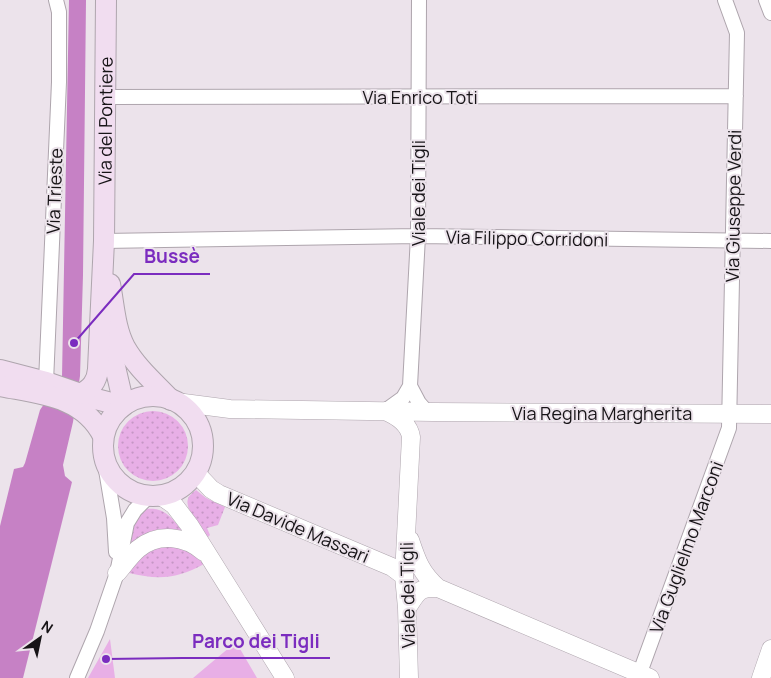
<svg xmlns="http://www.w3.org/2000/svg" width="771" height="678" font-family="Manrope,sans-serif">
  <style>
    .grass { fill: url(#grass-dots) }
    .park { fill: #e8afe6 }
    .water { fill: #c681c5 }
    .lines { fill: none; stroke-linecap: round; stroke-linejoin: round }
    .minor-casing { stroke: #aea5ad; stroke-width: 16 }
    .tertiary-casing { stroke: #aea5ad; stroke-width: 19 }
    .secondary-casing { stroke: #aea5ad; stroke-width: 22 }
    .minor { stroke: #fff; stroke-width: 14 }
    .tertiary { stroke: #fff; stroke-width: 18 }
    .secondary { stroke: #f1ddf0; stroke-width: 20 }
    .labels { text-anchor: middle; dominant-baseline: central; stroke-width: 4; stroke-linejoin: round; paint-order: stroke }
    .street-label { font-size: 18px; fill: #171417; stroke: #ece3eb }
    .leader { fill: none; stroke: #7b2cbf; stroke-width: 2 }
    .callout-dot { fill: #7b2cbf; stroke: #ece3eb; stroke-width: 2 }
    .callout-label { font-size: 19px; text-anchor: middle; font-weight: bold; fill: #7b2cbf; stroke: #ece3eb; stroke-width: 4; stroke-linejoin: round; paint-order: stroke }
  </style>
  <defs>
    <pattern id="grass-dots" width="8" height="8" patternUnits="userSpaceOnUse" patternTransform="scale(1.25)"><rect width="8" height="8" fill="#e8afe6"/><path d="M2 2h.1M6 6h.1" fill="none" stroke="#c696c5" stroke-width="1.8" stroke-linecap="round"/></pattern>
  </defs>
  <rect width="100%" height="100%" fill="#ece3eb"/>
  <path class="grass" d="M118 446a35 35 0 1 1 70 0a35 35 0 1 1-70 0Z
    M 196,490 L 206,498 L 225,507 L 218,525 L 207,528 L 210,535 L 208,537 C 202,529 184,508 188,499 C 189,495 193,493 196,490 Z
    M 147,509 C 166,507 173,520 184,533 L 131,544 C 132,531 133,515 147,509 Z
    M 178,544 L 201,560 L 204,564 C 177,579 158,580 129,573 L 132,566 L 149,548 Z"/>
  <path class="park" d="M 110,639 L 115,678 L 88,678 Z
    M 236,642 L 257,678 L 193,678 Z"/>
  <path class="water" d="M 69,0 L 86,0 L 83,275 L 80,376 L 73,422 L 63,465 L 65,476 L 72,482 L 23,678 L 0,678 L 0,526 L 14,469 L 23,467 L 25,463 L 40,410 L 62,377 Z"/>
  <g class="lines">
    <g class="minor-casing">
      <path id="minor" d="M 766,0 L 771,13
        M 104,97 L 736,96
        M 104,241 L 418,236 L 771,241
        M 46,382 L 59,82 L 59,12 L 56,0
        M 410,386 L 419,403 L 427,412
        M 385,411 L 403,398 L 410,386 L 418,236 L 419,0
        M 105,464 L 114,518 L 116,552
        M 77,678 L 97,631 L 117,573 L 127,523 L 135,510 L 148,497
        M 638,678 L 729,428 L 737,33 L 725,0"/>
    </g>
    <g class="tertiary-casing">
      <path id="tertiary" d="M 176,402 L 230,409 L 433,412 L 771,414
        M 385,411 C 397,416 409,424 411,437 L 404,576 L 407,608 L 409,678
        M 196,473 L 211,489 L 219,494 L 392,567 L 404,576
        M 161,496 L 174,505 L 190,526 L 285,678
        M 410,540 C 417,561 421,573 438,588
        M 117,573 C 124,565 130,556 138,549 C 158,532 185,536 204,552
        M 407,608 C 418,592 418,587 438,588 L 650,678
        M 761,678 L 771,649"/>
    </g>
    <g class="secondary-casing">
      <g id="secondary">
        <path d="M 110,284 C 114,304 115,329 125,347 C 137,368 155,383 171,400"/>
        <path d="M 106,328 L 124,405"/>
        <path d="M 0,370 L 46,382 L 92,398 L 123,406"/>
        <path d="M 0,386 C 40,394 83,396 103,436"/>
        <path id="s1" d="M 81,394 C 91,388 97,382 98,369 L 104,241 L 106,0"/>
        <circle cx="153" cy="446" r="50"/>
      </g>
    </g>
    <use href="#minor" class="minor"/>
    <use href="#tertiary" class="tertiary"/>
    <use href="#secondary" class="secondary"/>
  </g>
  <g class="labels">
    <g class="street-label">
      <text x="420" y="97">Via Enrico Toti</text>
      <text stroke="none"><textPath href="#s1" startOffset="280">Via del Pontiere</textPath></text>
      <text transform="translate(54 191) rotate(-88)">Via Trieste</text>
      <text transform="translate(418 193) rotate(-90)">Viale dei Tigli</text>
      <text transform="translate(733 206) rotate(-89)">Via Giuseppe Verdi</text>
      <text transform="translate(527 238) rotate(1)">Via Filippo Corridoni</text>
      <text x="602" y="413">Via Regina Margherita</text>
      <text transform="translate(298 527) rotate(23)">Via Davide Massari</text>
      <text transform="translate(686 547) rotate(-70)">Via Guglielmo Marconi</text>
      <text transform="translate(407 595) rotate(-91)">Viale dei Tigli</text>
    </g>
  </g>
  <path class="leader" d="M74 343L134 274H210M106 659L182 658H330"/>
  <g class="callout-dot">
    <circle cx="74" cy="343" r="5"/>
    <circle cx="106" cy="659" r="5"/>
  </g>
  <g class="callout-label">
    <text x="172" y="263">Bussè</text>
    <text x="256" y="648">Parco dei Tigli</text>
  </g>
  <g transform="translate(40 638) rotate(33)" stroke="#ece3eb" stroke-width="4" paint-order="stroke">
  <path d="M0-4L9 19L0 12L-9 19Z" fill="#171417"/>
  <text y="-8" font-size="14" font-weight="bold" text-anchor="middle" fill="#171417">N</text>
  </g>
</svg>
